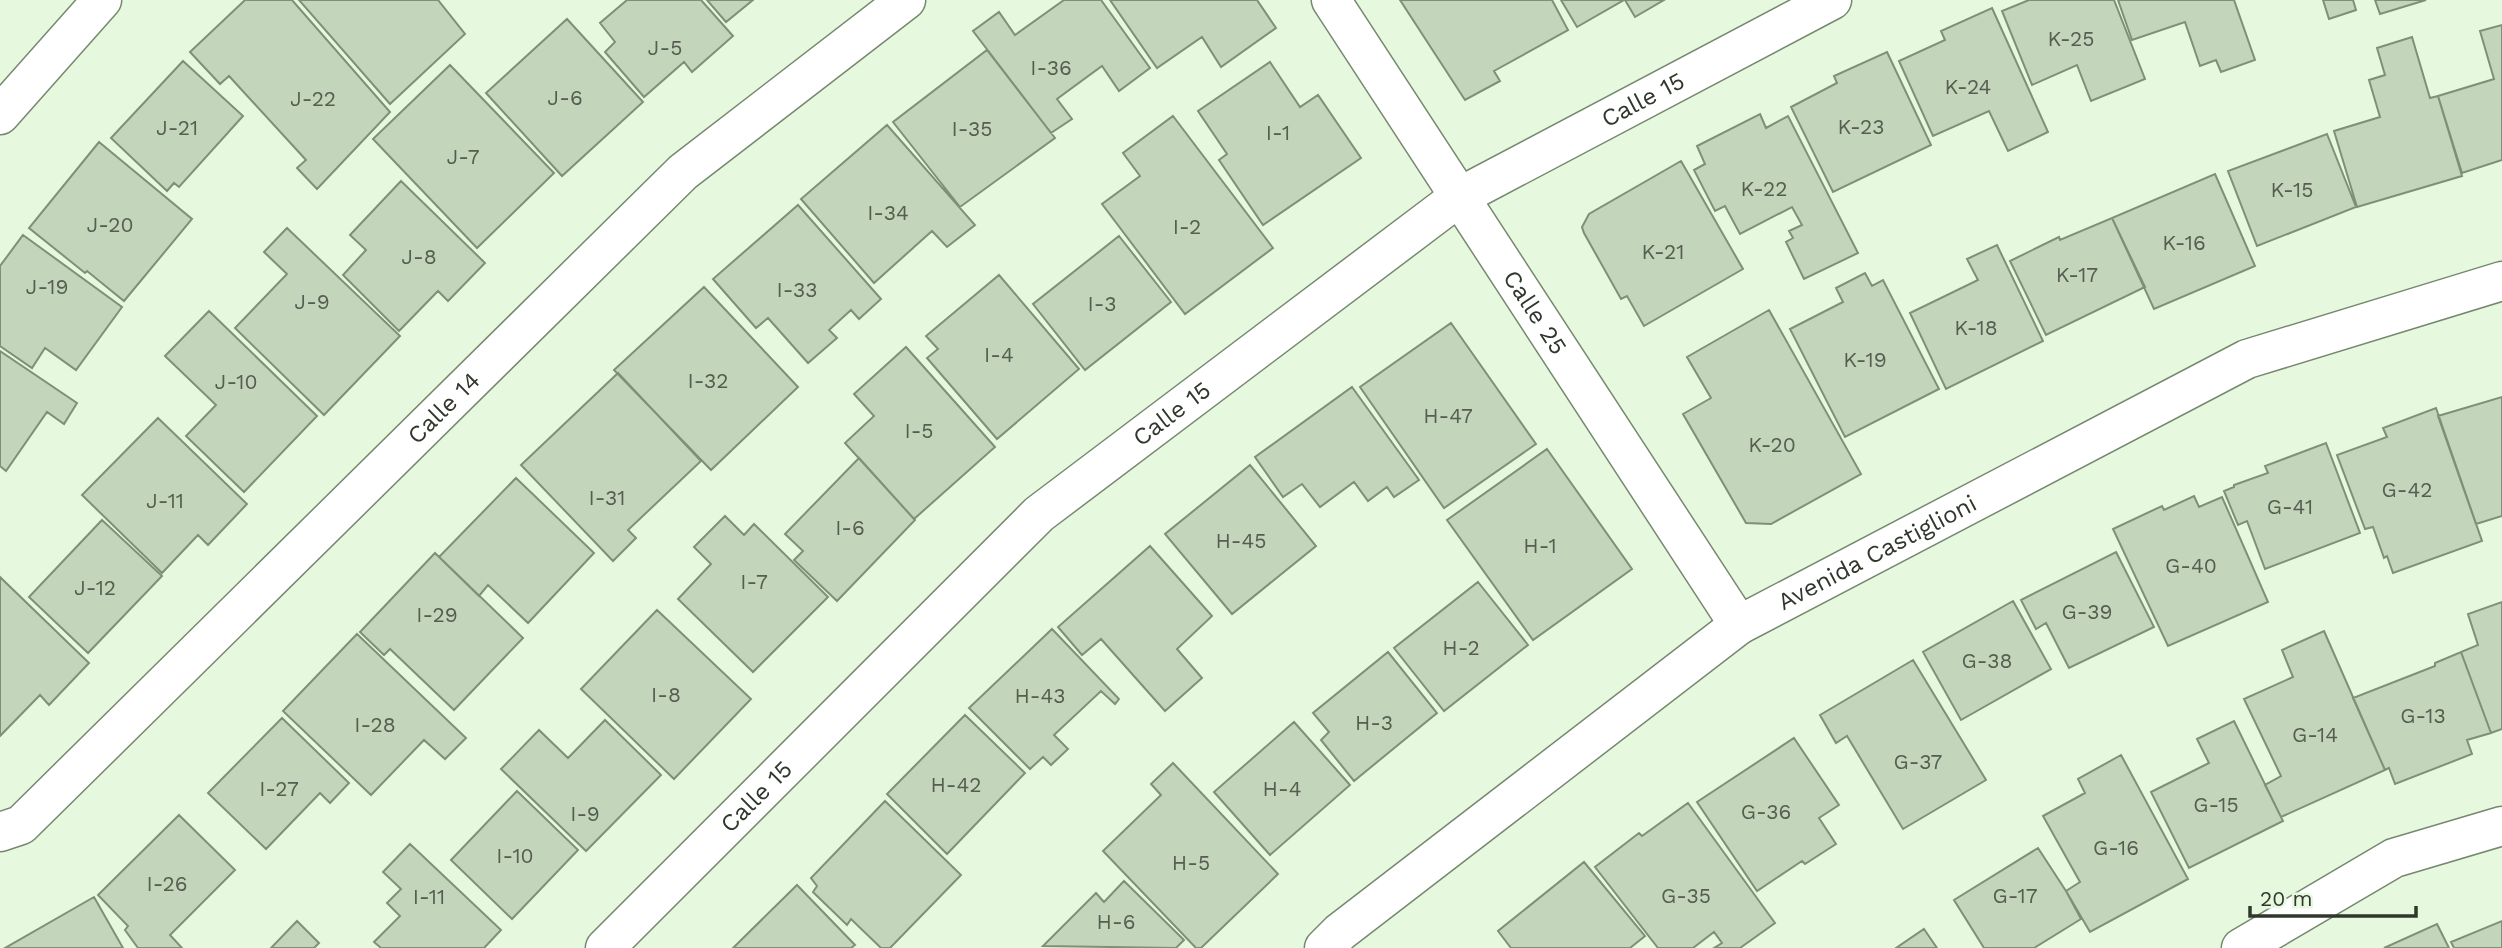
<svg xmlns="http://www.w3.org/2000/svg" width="2502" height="948" font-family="'Work Sans',sans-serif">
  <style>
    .building { fill: #c3d5bb; stroke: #809078; stroke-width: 2 }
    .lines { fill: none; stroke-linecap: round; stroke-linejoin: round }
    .street-casing { stroke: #778870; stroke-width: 41 }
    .street { stroke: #fff; stroke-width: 38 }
    .labels { text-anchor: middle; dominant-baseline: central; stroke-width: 7; stroke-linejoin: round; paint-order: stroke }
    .number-label { font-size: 21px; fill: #555e50 }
    .street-label { font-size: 24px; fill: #30372d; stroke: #e6f9de }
  </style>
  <rect width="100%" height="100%" fill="#e6f9de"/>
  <path class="building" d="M 245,0 L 292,0 L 390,112 L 317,189 L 297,168 L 306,160 L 229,76 L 220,84 L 190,52 Z
    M 299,0 L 438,0 L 465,34 L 390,104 Z
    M 627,0 L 701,0 L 733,36 L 692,72 L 684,62 L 644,97 L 605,52 L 615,42 L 600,23 Z
    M 707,0 L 753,0 L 726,22 Z
    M 1064,0 L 1101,0 L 1150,68 L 1119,91 L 1102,66 L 1057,99 L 1072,119 L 1051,133 L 973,31 L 999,12 L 1015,35 Z
    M 1110,0 L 1257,0 L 1276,28 L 1221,67 L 1202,37 L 1157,68 Z
    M 1400,0 L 1552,0 L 1568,30 L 1494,71 L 1500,81 L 1465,100 Z
    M 1561,0 L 1624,0 L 1577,27 Z
    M 1625,0 L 1664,0 L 1635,17 Z
    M 2029,0 L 2114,0 L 2145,79 L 2091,101 L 2077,65 L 2032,85 L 2002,11 Z
    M 2118,0 L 2234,0 L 2255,60 L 2221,72 L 2216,60 L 2200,66 L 2185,22 L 2132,40 Z
    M 2323,0 L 2353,0 L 2356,10 L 2329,19 Z
    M 2375,0 L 2426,0 L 2380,14 Z
    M 1992,8 L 2048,132 L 2008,151 L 1989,111 L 1933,136 L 1899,61 L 1945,40 L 1941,31 Z
    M 567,19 L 643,102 L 562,176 L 486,93 Z
    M 2502,25 L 2502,160 L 2462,173 L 2438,96 L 2494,79 L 2480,31 Z
    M 2412,37 L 2430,98 L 2438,96 L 2462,176 L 2357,207 L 2334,131 L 2380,117 L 2369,80 L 2385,75 L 2377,48 Z
    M 987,50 L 1055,138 L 960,207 L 893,122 Z
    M 1887,52 L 1931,145 L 1833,192 L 1791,107 L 1837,83 L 1834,76 Z
    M 183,61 L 243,116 L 179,187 L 174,183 L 167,191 L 111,138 Z
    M 1270,62 L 1300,107 L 1318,95 L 1361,158 L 1263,225 L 1219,160 L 1227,154 L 1198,111 Z
    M 450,65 L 554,173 L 477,248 L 373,139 Z
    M 1760,114 L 1766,128 L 1788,116 L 1858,253 L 1804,279 L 1786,242 L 1793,238 L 1789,231 L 1802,225 L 1792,207 L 1740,234 L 1725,206 L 1715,211 L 1694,170 L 1705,164 L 1697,146 Z
    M 1173,116 L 1273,248 L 1185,314 L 1102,204 L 1140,176 L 1123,153 Z
    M 887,125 L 975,225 L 947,247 L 932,231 L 874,283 L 801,199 Z
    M 2327,134 L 2356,207 L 2257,246 L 2228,171 Z
    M 99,142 L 192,219 L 124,301 L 87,271 L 85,273 L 29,228 Z
    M 1681,161 L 1743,269 L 1644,326 L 1627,296 L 1621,299 L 1584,233 L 1582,227 L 1589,214 Z
    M 2215,174 L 2255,266 L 2154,309 L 2112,218 Z
    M 401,181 L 485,263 L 448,301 L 438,291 L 399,331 L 343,275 L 366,250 L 350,235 Z
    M 798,205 L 881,299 L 859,319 L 851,310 L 829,330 L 837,338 L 808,363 L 768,318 L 756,328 L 713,279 Z
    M 2112,218 L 2145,287 L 2046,335 L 2010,261 L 2059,237 L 2060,240 Z
    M 287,228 L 400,336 L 324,415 L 235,328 L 287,274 L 264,252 Z
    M 23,235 L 122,307 L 76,370 L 45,348 L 32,368 L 0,346 L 0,266 Z
    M 1119,236 L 1171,302 L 1085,370 L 1033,304 Z
    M 1997,245 L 2043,341 L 1946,389 L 1910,313 L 1978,280 L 1967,259 Z
    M 1865,273 L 1872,286 L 1883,280 L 1939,389 L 1845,437 L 1790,329 L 1843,302 L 1836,288 Z
    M 999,275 L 1079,369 L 997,439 L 927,358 L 938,349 L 926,336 Z
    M 704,287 L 798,387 L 711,470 L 614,370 Z
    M 1769,310 L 1861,474 L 1771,524 L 1746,523 L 1683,414 L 1711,398 L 1687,357 Z
    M 209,311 L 317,416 L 244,492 L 186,436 L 216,405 L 165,356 Z
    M 1451,323 L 1536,444 L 1444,508 L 1360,387 Z
    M 906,347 L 995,447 L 914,519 L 845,443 L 874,416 L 854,394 Z
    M 0,351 L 77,403 L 64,424 L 47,412 L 6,471 L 0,466 Z
    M 618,373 L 701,461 L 628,530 L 636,538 L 613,561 L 521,465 Z
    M 1352,387 L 1419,480 L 1394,497 L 1387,487 L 1368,501 L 1354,482 L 1320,507 L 1302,484 L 1283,497 L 1255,457 Z
    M 2502,397 L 2502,516 L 2476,524 L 2438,416 Z
    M 2436,408 L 2482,541 L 2393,573 L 2387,556 L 2384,558 L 2373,527 L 2365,529 L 2337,455 L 2387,437 L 2383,428 Z
    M 158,418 L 247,504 L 208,545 L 198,535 L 162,573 L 82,495 Z
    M 2326,443 L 2360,533 L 2265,569 L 2247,521 L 2238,525 L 2224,491 L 2234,487 L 2234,485 L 2268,473 L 2265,466 Z
    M 1547,449 L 1632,569 L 1533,640 L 1447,520 Z
    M 859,458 L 915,520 L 837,601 L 794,560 L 803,551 L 785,534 Z
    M 1250,465 L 1316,546 L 1232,614 L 1165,534 Z
    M 516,478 L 594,553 L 528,623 L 488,585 L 479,596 L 439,557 Z
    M 2194,496 L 2199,507 L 2222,497 L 2268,602 L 2168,646 L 2113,529 L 2162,506 L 2164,510 Z
    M 725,516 L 744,535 L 754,524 L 828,597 L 753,672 L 678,599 L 711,564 L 694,547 Z
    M 102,520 L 162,576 L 88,653 L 29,597 Z
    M 1150,546 L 1212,616 L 1177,649 L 1202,678 L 1165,711 L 1101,639 L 1082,655 L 1058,627 Z
    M 2116,552 L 2154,627 L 2069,668 L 2046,623 L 2036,629 L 2021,600 Z
    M 435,553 L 523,638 L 454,710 L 390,649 L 384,655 L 360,632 Z
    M 0,577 L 89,663 L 49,705 L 40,695 L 0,736 Z
    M 1478,582 L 1528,645 L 1444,711 L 1394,648 Z
    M 2013,601 L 2051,669 L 1961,720 L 1923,652 Z
    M 2502,602 L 2502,729 L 2491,733 L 2461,652 L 2478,645 L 2468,614 Z
    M 657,610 L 751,699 L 674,779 L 581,689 Z
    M 1052,629 L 1119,699 L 1115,704 L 1101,691 L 1054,735 L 1068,749 L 1051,765 L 1043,757 L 1030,769 L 969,708 Z
    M 2324,631 L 2385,770 L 2281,817 L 2265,785 L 2281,776 L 2244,699 L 2293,677 L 2282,650 Z
    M 357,634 L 466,738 L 445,759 L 424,740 L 371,795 L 283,711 Z
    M 1388,652 L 1437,713 L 1354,781 L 1321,740 L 1329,732 L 1313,713 Z
    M 2461,652 L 2491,733 L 2467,740 L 2472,754 L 2395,784 L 2389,768 L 2385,770 L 2353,698 L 2435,666 L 2435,663 Z
    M 1913,660 L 1986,780 L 1903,829 L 1847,736 L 1836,743 L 1820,715 Z
    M 965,715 L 1025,773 L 947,854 L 887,794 Z
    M 282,718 L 349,783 L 330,803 L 320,793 L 266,849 L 208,793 Z
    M 605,720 L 661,775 L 586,851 L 501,769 L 539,730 L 568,758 Z
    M 2234,721 L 2283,821 L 2189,868 L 2151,792 L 2209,763 L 2197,739 Z
    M 1294,722 L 1350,785 L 1270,855 L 1214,792 Z
    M 1794,738 L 1839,805 L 1819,818 L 1836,844 L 1805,864 L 1802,861 L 1757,891 L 1697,802 Z
    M 2121,755 L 2188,879 L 2090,932 L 2066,891 L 2080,882 L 2043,816 L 2085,793 L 2078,779 Z
    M 1173,763 L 1278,874 L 1201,948 L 1196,948 L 1103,851 L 1161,795 L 1151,784 Z
    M 517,791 L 578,850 L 512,919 L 451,860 Z
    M 885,801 L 961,875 L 890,948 L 881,948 L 851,919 L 847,925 L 813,892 L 817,886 L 811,878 Z
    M 1688,803 L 1775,923 L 1740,948 L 1714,948 L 1722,943 L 1714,932 L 1693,948 L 1658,948 L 1595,867 L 1639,833 L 1642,836 Z
    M 179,815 L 235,870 L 170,935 L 182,948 L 138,948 L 125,930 L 128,926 L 98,895 Z
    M 410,844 L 501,930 L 484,948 L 381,948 L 374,942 L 400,916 L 387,903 L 401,889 L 383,872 Z
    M 2038,848 L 2066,891 L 2081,919 L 2034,948 L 1984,948 L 1954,900 Z
    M 1584,862 L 1645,936 L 1630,948 L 1511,948 L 1498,931 Z
    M 1124,881 L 1184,940 L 1176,948 L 1043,946 L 1096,893 L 1104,902 Z
    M 797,885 L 855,945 L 851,948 L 733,948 Z
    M 94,897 L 123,948 L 5,948 Z
    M 297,921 L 319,943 L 314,948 L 271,948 Z
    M 2502,921 L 2502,948 L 2454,948 L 2451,942 Z
    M 2437,924 L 2449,948 L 2384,948 Z
    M 1924,929 L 1937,948 L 1896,948 Z"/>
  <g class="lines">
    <g class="street-casing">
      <g id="street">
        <path id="s1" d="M 1331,0 L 1739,625"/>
        <path d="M 0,115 L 102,0"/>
        <path id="s2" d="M 0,832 L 21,825 L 683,172 L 906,0"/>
        <path id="s3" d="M 605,948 L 1039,514 L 1459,197 L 1832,0"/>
        <path id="s4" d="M 1324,948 L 1340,932 L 1739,625 L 2247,359 L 2502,281"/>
        <path d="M 2241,948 L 2394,858 L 2502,826"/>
      </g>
    </g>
    <use href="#street" class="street"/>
  </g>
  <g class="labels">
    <g class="number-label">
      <text x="2071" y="38">K-25</text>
      <text x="665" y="47">J-5</text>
      <text x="1051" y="67">I-36</text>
      <text x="1968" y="86">K-24</text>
      <text x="565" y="97">J-6</text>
      <text x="313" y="98">J-22</text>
      <text x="1861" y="126">K-23</text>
      <text x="177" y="127">J-21</text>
      <text x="972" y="128">I-35</text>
      <text x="1278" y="132">I-1</text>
      <text x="463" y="156">J-7</text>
      <text x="1764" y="188">K-22</text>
      <text x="2292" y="189">K-15</text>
      <text x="888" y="212">I-34</text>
      <text x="110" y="224">J-20</text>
      <text x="1187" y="226">I-2</text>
      <text x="2184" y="242">K-16</text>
      <text x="1663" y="251">K-21</text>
      <text x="419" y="256">J-8</text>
      <text x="2077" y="274">K-17</text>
      <text x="47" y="286">J-19</text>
      <text x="797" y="289">I-33</text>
      <text x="312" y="301">J-9</text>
      <text x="1102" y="303">I-3</text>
      <text x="1976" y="327">K-18</text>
      <text x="999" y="354">I-4</text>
      <text x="1865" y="359">K-19</text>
      <text x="708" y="380">I-32</text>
      <text x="236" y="381">J-10</text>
      <text x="1448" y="415">H-47</text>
      <text x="919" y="430">I-5</text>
      <text x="1772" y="444">K-20</text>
      <text x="2407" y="489">G-42</text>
      <text x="607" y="497">I-31</text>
      <text x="165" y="500">J-11</text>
      <text x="2290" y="506">G-41</text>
      <text x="850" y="527">I-6</text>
      <text x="1241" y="540">H-45</text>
      <text x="1540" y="545">H-1</text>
      <text x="2191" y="565">G-40</text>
      <text x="754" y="581">I-7</text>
      <text x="95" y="587">J-12</text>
      <text x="2087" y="611">G-39</text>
      <text x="437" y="614">I-29</text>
      <text x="1461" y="647">H-2</text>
      <text x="1987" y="660">G-38</text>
      <text x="666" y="694">I-8</text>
      <text x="1040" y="695">H-43</text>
      <text x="2423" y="715">G-13</text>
      <text x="1374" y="722">H-3</text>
      <text x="375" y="724">I-28</text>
      <text x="2315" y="734">G-14</text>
      <text x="1918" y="761">G-37</text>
      <text x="956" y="784">H-42</text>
      <text x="279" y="788">I-27</text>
      <text x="1282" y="788">H-4</text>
      <text x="2216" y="804">G-15</text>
      <text x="1766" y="811">G-36</text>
      <text x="585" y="813">I-9</text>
      <text x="2116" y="847">G-16</text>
      <text x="515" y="855">I-10</text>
      <text x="1191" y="862">H-5</text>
      <text x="167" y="883">I-26</text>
      <text x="1686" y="895">G-35</text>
      <text x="2015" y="895">G-17</text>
      <text x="429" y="896">I-11</text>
      <text x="1116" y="921">H-6</text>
    </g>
    <g class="street-label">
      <text stroke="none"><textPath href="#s3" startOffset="1348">Calle 15</textPath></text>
      <text stroke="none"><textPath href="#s1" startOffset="373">Calle 25</textPath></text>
      <text stroke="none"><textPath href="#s2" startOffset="616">Calle 14</textPath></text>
      <text stroke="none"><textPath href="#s3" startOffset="780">Calle 15</textPath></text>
      <text stroke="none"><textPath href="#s4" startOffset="682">Avenida Castiglioni</textPath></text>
      <text stroke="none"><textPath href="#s3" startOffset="214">Calle 15</textPath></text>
    </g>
  </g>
  <path d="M2250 906v10h166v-10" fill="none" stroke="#30372d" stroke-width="3.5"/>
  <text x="2260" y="906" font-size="21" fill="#30372d" stroke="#e6f9de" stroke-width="5" paint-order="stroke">20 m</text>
</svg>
